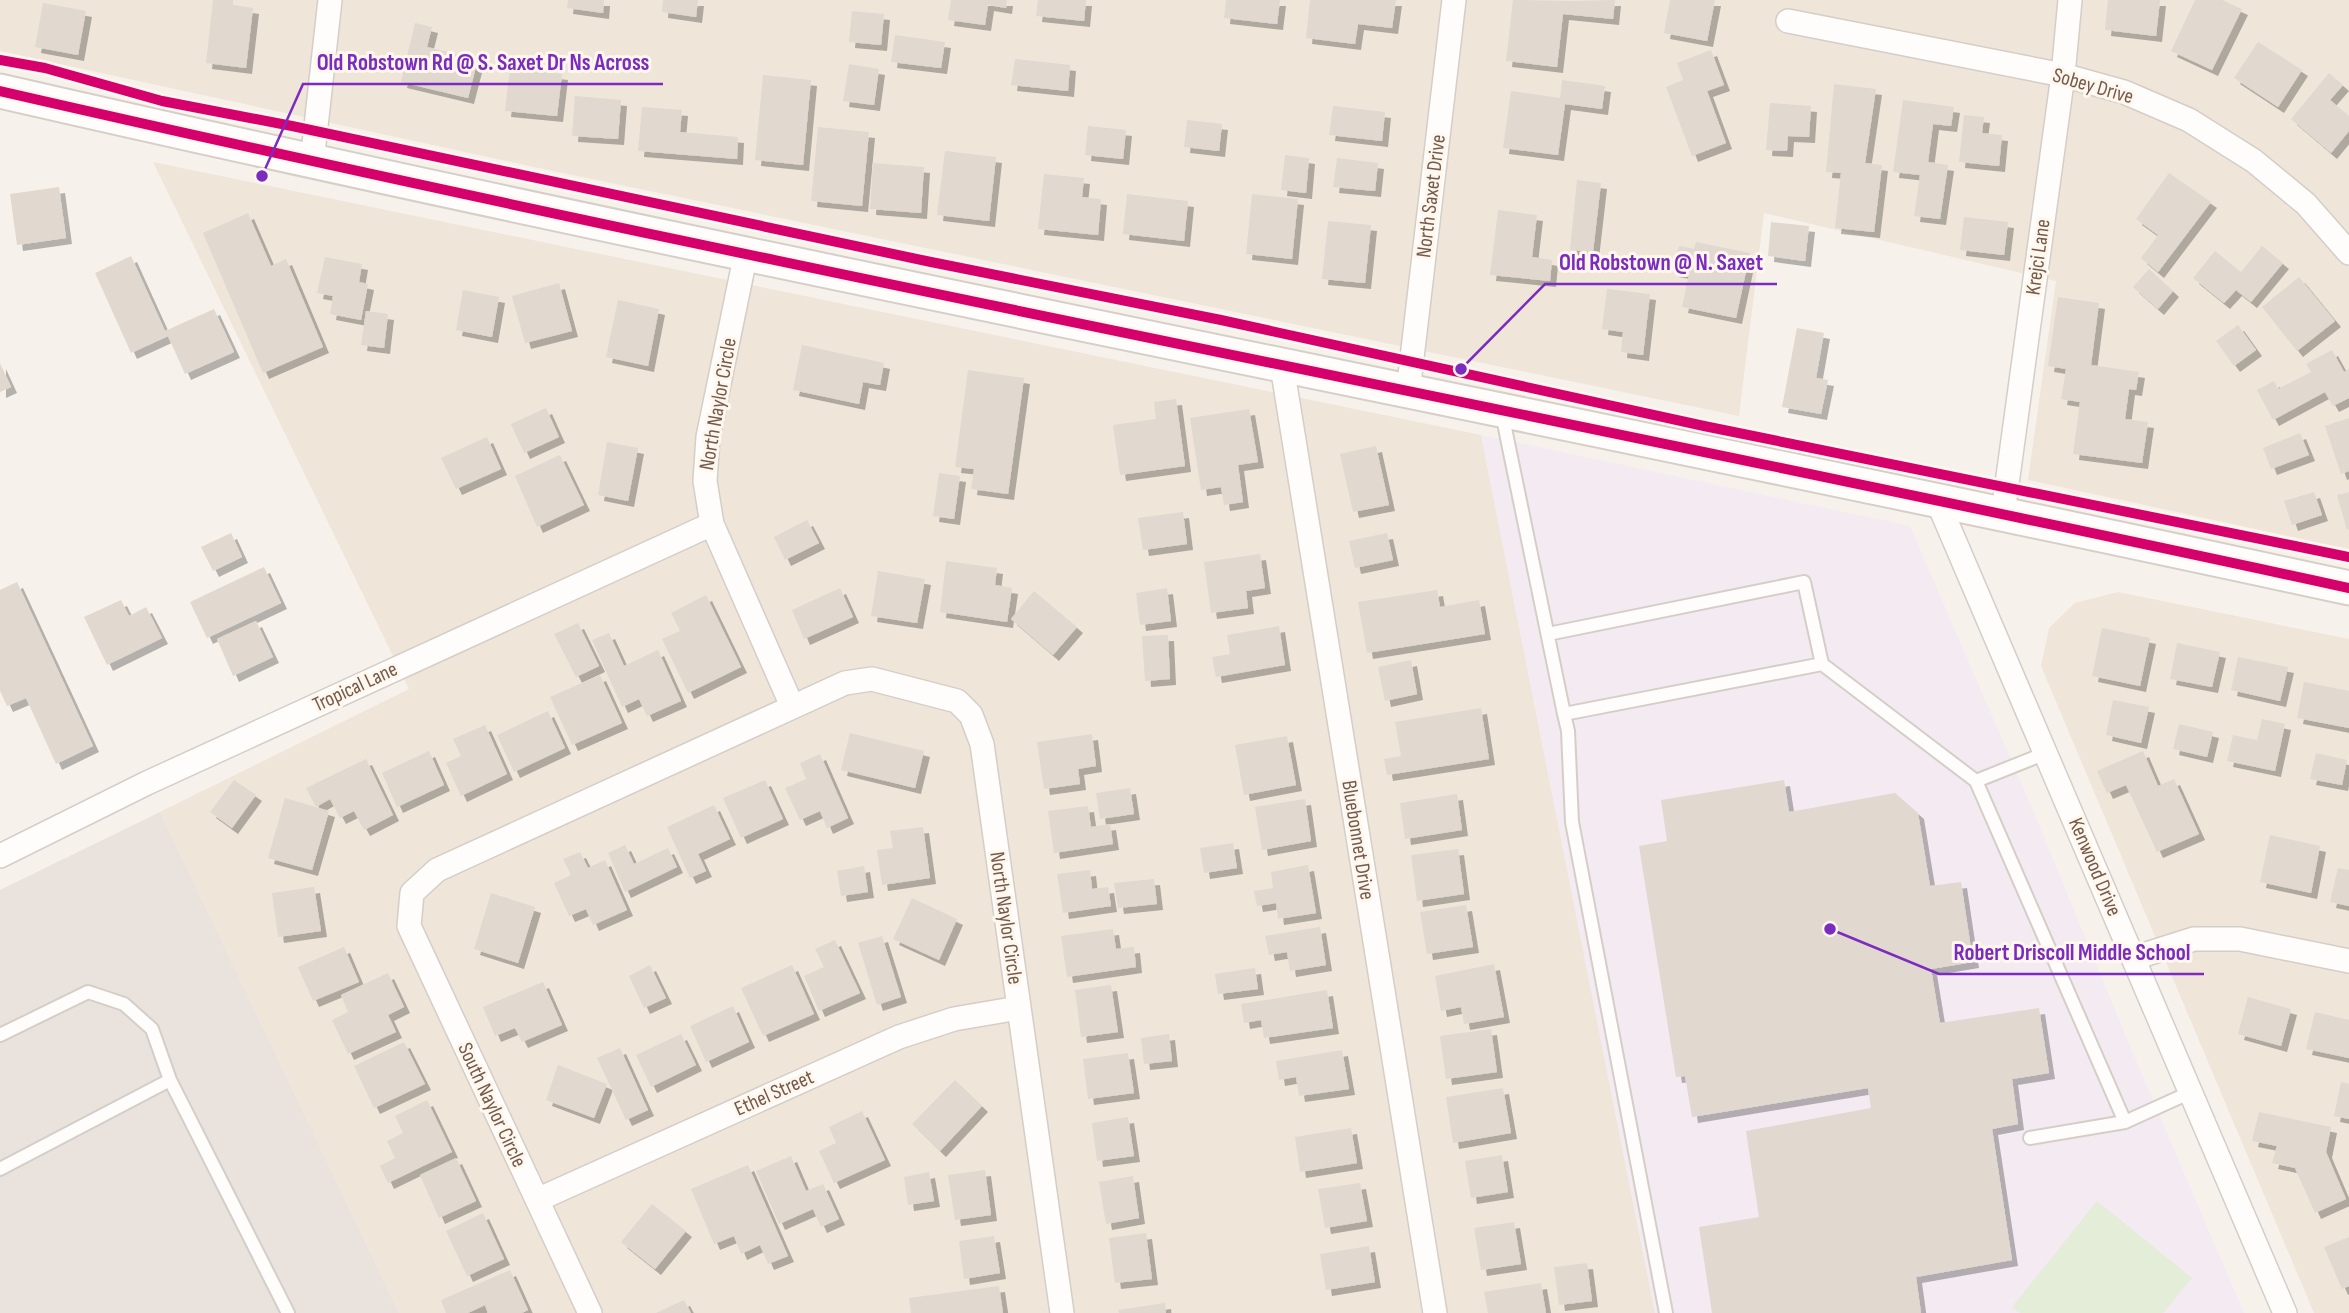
<svg xmlns="http://www.w3.org/2000/svg" width="2349" height="1313" font-family="'Sofia Sans Condensed',sans-serif">
  <style>
    .residential { fill: #efe5d9 }
    .industrial { fill: #e9e2dd }
    .education { fill: #f3eaf2 }
    .green { fill: #e4edd7 }
    .building { fill: #e1d8d0; filter: url(#shadow) }
    .lines { fill: none; stroke-linecap: round; stroke-linejoin: round }
    .lane-casing { stroke: #d4cec7; stroke-width: 16 }
    .street-casing { stroke: #d4cec7; stroke-width: 26 }
    .secondary-casing { stroke: #d6cfc8; stroke-width: 37 }
    .lane { stroke: #fefdfc; stroke-width: 12 }
    .street { stroke: #fefdfc; stroke-width: 23 }
    .secondary { stroke: #fefdfc; stroke-width: 33 }
    .cycleway-casing { stroke: #fef7ed; stroke-width: 15 }
    .cycleway { stroke: #d6006c; stroke-width: 10 }
    .labels { text-anchor: middle; dominant-baseline: central; stroke-width: 6; stroke-linejoin: round; paint-order: stroke }
    .street-label { font-size: 21px; fill: #745a4c; stroke: #fef7ed }
    .leader { fill: none; stroke: #7b2cbf; stroke-width: 2.5 }
    .callout-dot { fill: #7b2cbf; stroke: #fef7ed; stroke-width: 2.5 }
    .callout-label { font-size: 23px; text-anchor: middle; font-weight: bold; fill: #7b2cbf; stroke: #fef7ed; stroke-width: 6; stroke-linejoin: round; paint-order: stroke }
  </style>
  <defs>
    <filter id="shadow"><feDropShadow dx="6" dy="6" stdDeviation="0" flood-color="#0004"/></filter>
  </defs>
  <rect width="100%" height="100%" fill="#f6f2eb"/>
  <path class="residential" d="M 0,0 L 2349,0 L 2349,549 L 2028,480 L 2056,281 L 1764,213 L 1739,416 L 548,170 L 0,51 Z
    M 153,162 L 1481,435 L 1655,1313 L 399,1313 L 160,812 L 409,689 Z
    M 2118,592 L 2349,639 L 2349,1313 L 2314,1313 L 2041,666 L 2049,628 L 2075,603 Z"/>
  <path class="industrial" d="M 160,812 L 399,1313 L 0,1313 L 0,890 Z"/>
  <path class="education" d="M 1481,435 L 1910,526 L 2034,813 L 2129,1044 L 2244,1313 L 1655,1313 Z"/>
  <path class="green" d="M 2097,1201 L 2192,1278 L 2163,1313 L 2020,1313 L 2012,1307 Z"/>
  <path class="building" d="M 213,0 L 233,0 L 233,5 L 253,8 L 246,68 L 206,63 Z
    M 568,0 L 604,0 L 603,13 L 567,8 Z
    M 663,0 L 698,0 L 696,17 L 662,12 Z
    M 951,0 L 1007,0 L 1006,8 L 988,5 L 985,25 L 948,20 Z
    M 1038,0 L 1086,0 L 1084,21 L 1036,16 Z
    M 1226,0 L 1280,0 L 1277,24 L 1224,18 Z
    M 1310,0 L 1396,0 L 1392,28 L 1358,24 L 1355,44 L 1306,38 Z
    M 1513,0 L 1574,1 L 1615,0 L 1613,19 L 1563,14 L 1557,67 L 1506,61 Z
    M 1670,0 L 1715,0 L 1707,41 L 1664,33 Z
    M 2108,0 L 2160,0 L 2156,36 L 2105,30 Z
    M 2195,0 L 2222,0 L 2242,9 L 2212,70 L 2171,51 Z
    M 43,3 L 86,11 L 78,55 L 35,47 Z
    M 852,11 L 884,14 L 881,45 L 849,42 Z
    M 415,23 L 432,27 L 427,47 L 478,59 L 468,98 L 401,82 Z
    M 895,35 L 945,42 L 941,68 L 891,62 Z
    M 2258,42 L 2302,70 L 2278,107 L 2234,78 Z
    M 1711,50 L 1724,85 L 1707,91 L 1726,143 L 1692,156 L 1666,87 L 1683,80 L 1677,63 Z
    M 1015,59 L 1070,65 L 1068,91 L 1011,85 Z
    M 849,64 L 879,69 L 874,105 L 843,101 Z
    M 510,68 L 562,74 L 557,116 L 505,111 Z
    M 2329,73 L 2343,85 L 2330,100 L 2349,116 L 2349,131 L 2331,153 L 2291,119 Z
    M 763,75 L 811,80 L 803,165 L 755,160 Z
    M 1562,80 L 1605,86 L 1602,109 L 1565,104 L 1558,155 L 1503,148 L 1511,91 L 1560,98 Z
    M 1834,84 L 1876,89 L 1865,163 L 1882,165 L 1874,232 L 1835,228 L 1841,173 L 1826,172 Z
    M 575,96 L 621,100 L 618,139 L 572,136 Z
    M 1903,100 L 1954,107 L 1951,126 L 1933,124 L 1928,162 L 1948,165 L 1940,219 L 1914,216 L 1920,175 L 1893,172 Z
    M 1770,103 L 1811,106 L 1809,137 L 1788,136 L 1787,151 L 1766,150 Z
    M 1333,106 L 1385,112 L 1382,141 L 1329,135 Z
    M 642,107 L 682,110 L 680,132 L 738,137 L 737,159 L 638,151 Z
    M 1964,115 L 1984,117 L 1982,133 L 2002,135 L 1999,166 L 1959,162 Z
    M 1187,120 L 1222,124 L 1219,151 L 1184,147 Z
    M 1088,126 L 1126,130 L 1123,159 L 1085,155 Z
    M 818,127 L 869,132 L 862,206 L 811,201 Z
    M 945,151 L 996,157 L 989,221 L 937,215 Z
    M 1285,155 L 1309,158 L 1306,193 L 1281,190 Z
    M 1337,158 L 1378,163 L 1375,191 L 1333,187 Z
    M 873,163 L 924,167 L 921,213 L 870,209 Z
    M 2169,173 L 2211,202 L 2158,272 L 2141,258 L 2158,235 L 2136,219 Z
    M 1044,174 L 1084,178 L 1082,197 L 1101,199 L 1098,235 L 1038,229 Z
    M 1577,180 L 1601,183 L 1593,252 L 1570,250 Z
    M 59,187 L 66,238 L 17,245 L 10,194 Z
    M 1127,194 L 1188,201 L 1184,241 L 1123,234 Z
    M 1252,194 L 1298,199 L 1292,259 L 1246,254 Z
    M 1498,210 L 1537,215 L 1532,257 L 1552,260 L 1550,281 L 1490,275 Z
    M 248,213 L 271,266 L 286,259 L 323,347 L 263,373 L 203,233 Z
    M 1964,217 L 2008,222 L 2004,255 L 1960,250 Z
    M 1328,221 L 1371,225 L 1365,283 L 1322,279 Z
    M 1771,222 L 1809,226 L 1805,261 L 1768,256 Z
    M 1696,242 L 1750,253 L 1736,318 L 1682,307 L 1689,274 L 1673,271 L 1679,246 L 1694,249 Z
    M 2262,246 L 2283,263 L 2251,302 L 2236,290 L 2224,303 L 2193,278 L 2215,251 L 2241,272 Z
    M 131,256 L 165,331 L 214,309 L 234,352 L 185,374 L 168,336 L 131,353 L 95,273 Z
    M 325,257 L 362,264 L 359,282 L 368,284 L 361,320 L 330,314 L 333,296 L 317,293 Z
    M 2149,269 L 2173,291 L 2158,309 L 2133,287 Z
    M 2299,277 L 2335,321 L 2297,351 L 2262,307 Z
    M 559,283 L 572,331 L 525,343 L 512,296 Z
    M 1607,289 L 1650,294 L 1643,355 L 1621,352 L 1623,332 L 1602,329 Z
    M 463,290 L 499,297 L 492,337 L 456,330 Z
    M 2058,297 L 2099,303 L 2091,365 L 2139,372 L 2136,390 L 2129,389 L 2125,419 L 2148,422 L 2142,463 L 2073,454 L 2080,402 L 2061,399 L 2066,369 L 2048,366 Z
    M 618,300 L 659,309 L 648,366 L 606,357 Z
    M 366,311 L 388,314 L 384,348 L 361,345 Z
    M 2238,325 L 2256,350 L 2234,366 L 2216,341 Z
    M 1797,328 L 1824,333 L 1816,378 L 1828,380 L 1821,414 L 1782,407 Z
    M 802,345 L 884,363 L 880,385 L 863,382 L 859,404 L 793,390 Z
    M 2332,350 L 2344,372 L 2349,369 L 2349,398 L 2333,406 L 2325,392 L 2273,420 L 2257,390 L 2274,381 L 2278,389 L 2311,372 L 2306,364 Z
    M 0,363 L 11,387 L 0,392 Z
    M 968,370 L 1024,378 L 1008,494 L 971,489 L 974,469 L 955,467 Z
    M 1176,399 L 1185,466 L 1120,475 L 1113,425 L 1156,419 L 1154,402 Z
    M 546,408 L 559,437 L 524,453 L 511,424 Z
    M 1249,409 L 1258,462 L 1238,465 L 1243,502 L 1224,505 L 1221,487 L 1201,490 L 1190,418 Z
    M 2349,418 L 2349,471 L 2341,474 L 2325,426 Z
    M 2300,433 L 2309,455 L 2271,469 L 2263,448 Z
    M 487,437 L 501,469 L 456,489 L 441,458 Z
    M 607,442 L 638,448 L 628,501 L 598,495 Z
    M 1376,446 L 1389,505 L 1353,512 L 1340,454 Z
    M 560,455 L 584,505 L 537,527 L 515,476 Z
    M 939,473 L 960,476 L 954,519 L 933,516 Z
    M 2314,492 L 2322,515 L 2292,525 L 2284,501 Z
    M 2349,492 L 2349,529 L 2347,530 L 2337,495 Z
    M 1183,512 L 1187,544 L 1143,550 L 1138,518 Z
    M 807,520 L 819,543 L 785,560 L 774,537 Z
    M 231,533 L 242,557 L 213,571 L 201,547 Z
    M 1387,533 L 1393,560 L 1355,568 L 1349,541 Z
    M 1260,554 L 1265,588 L 1246,591 L 1248,608 L 1211,613 L 1204,562 Z
    M 946,561 L 997,568 L 995,585 L 1012,588 L 1007,622 L 940,612 Z
    M 264,567 L 281,603 L 207,638 L 190,602 Z
    M 878,571 L 925,579 L 917,623 L 871,616 Z
    M 17,582 L 93,746 L 56,764 L 26,698 L 7,706 L 0,691 L 0,590 Z
    M 840,588 L 853,617 L 804,639 L 792,610 Z
    M 1167,588 L 1171,621 L 1140,625 L 1136,593 Z
    M 1437,590 L 1440,607 L 1479,600 L 1485,634 L 1367,653 L 1358,602 Z
    M 1034,591 L 1077,627 L 1053,655 L 1011,619 Z
    M 706,595 L 741,667 L 688,693 L 662,639 L 680,631 L 671,613 Z
    M 121,600 L 129,616 L 146,607 L 162,638 L 107,665 L 84,617 Z
    M 256,621 L 273,657 L 233,676 L 217,639 Z
    M 578,623 L 599,666 L 576,677 L 554,634 Z
    M 1279,626 L 1285,665 L 1216,677 L 1212,657 L 1230,654 L 1227,635 Z
    M 2102,628 L 2150,638 L 2140,686 L 2092,676 Z
    M 609,633 L 624,666 L 658,650 L 681,701 L 647,716 L 639,699 L 622,707 L 592,640 Z
    M 1168,635 L 1170,679 L 1145,681 L 1142,636 Z
    M 2177,643 L 2220,652 L 2212,687 L 2170,679 Z
    M 2238,657 L 2288,667 L 2280,701 L 2231,690 Z
    M 1411,660 L 1417,694 L 1385,701 L 1378,667 Z
    M 600,675 L 622,723 L 572,745 L 550,697 Z
    M 2304,682 L 2349,691 L 2349,728 L 2297,718 Z
    M 2113,700 L 2149,707 L 2141,743 L 2106,735 Z
    M 1481,708 L 1489,759 L 1387,775 L 1384,759 L 1401,756 L 1395,722 Z
    M 548,711 L 565,748 L 514,772 L 497,735 Z
    M 2262,719 L 2285,724 L 2275,771 L 2227,761 L 2233,735 L 2257,740 Z
    M 2179,724 L 2213,732 L 2207,757 L 2173,749 Z
    M 485,725 L 507,774 L 461,796 L 446,763 L 461,756 L 453,739 Z
    M 850,733 L 924,751 L 915,788 L 841,770 Z
    M 1092,734 L 1096,766 L 1078,769 L 1080,784 L 1044,789 L 1037,742 Z
    M 1287,736 L 1296,785 L 1244,795 L 1235,745 Z
    M 429,751 L 444,785 L 397,807 L 382,773 Z
    M 2143,751 L 2158,786 L 2174,779 L 2199,834 L 2157,852 L 2126,785 L 2107,793 L 2097,771 Z
    M 2316,753 L 2347,760 L 2342,785 L 2310,779 Z
    M 820,754 L 848,818 L 827,828 L 820,811 L 800,820 L 785,788 L 806,779 L 800,763 Z
    M 366,759 L 393,815 L 364,830 L 354,811 L 340,818 L 330,799 L 316,807 L 306,788 Z
    M 234,780 L 256,795 L 232,828 L 210,812 Z
    M 765,780 L 783,819 L 741,838 L 723,798 Z
    M 1784,780 L 1789,812 L 1895,793 L 1918,813 L 1930,886 L 1961,882 L 1973,962 L 1931,969 L 1940,1023 L 2039,1008 L 2049,1073 L 2012,1079 L 2018,1124 L 1992,1129 L 2012,1260 L 1916,1277 L 1921,1313 L 1712,1313 L 1699,1227 L 1759,1217 L 1746,1131 L 1871,1108 L 1868,1088 L 1692,1117 L 1685,1076 L 1676,1077 L 1639,846 L 1667,841 L 1661,800 Z
    M 1130,788 L 1134,814 L 1100,819 L 1096,793 Z
    M 1457,794 L 1462,830 L 1405,839 L 1400,803 Z
    M 285,798 L 329,811 L 312,870 L 268,858 Z
    M 1305,799 L 1311,841 L 1262,850 L 1255,807 Z
    M 714,805 L 730,839 L 698,854 L 706,871 L 690,878 L 667,827 Z
    M 1088,806 L 1091,827 L 1110,824 L 1113,844 L 1054,853 L 1048,811 Z
    M 923,827 L 930,878 L 882,885 L 877,850 L 893,848 L 890,831 Z
    M 2270,835 L 2320,846 L 2311,893 L 2260,882 Z
    M 1233,843 L 1237,868 L 1204,873 L 1200,848 Z
    M 625,845 L 634,864 L 668,848 L 677,867 L 625,892 L 608,853 Z
    M 1458,849 L 1464,894 L 1417,901 L 1411,855 Z
    M 580,852 L 588,868 L 605,860 L 627,910 L 593,925 L 586,909 L 569,916 L 554,883 L 571,875 L 563,859 Z
    M 1308,865 L 1316,913 L 1278,919 L 1276,903 L 1257,906 L 1254,891 L 1273,888 L 1271,872 Z
    M 864,866 L 868,892 L 841,896 L 837,871 Z
    M 2338,868 L 2349,870 L 2349,906 L 2330,902 Z
    M 1090,870 L 1092,889 L 1108,887 L 1111,906 L 1063,913 L 1057,874 Z
    M 1154,879 L 1157,904 L 1118,908 L 1114,883 Z
    M 314,887 L 321,931 L 278,937 L 272,893 Z
    M 491,893 L 535,907 L 518,963 L 474,949 Z
    M 912,898 L 957,919 L 939,960 L 893,939 Z
    M 1466,905 L 1473,947 L 1427,954 L 1420,912 Z
    M 1320,927 L 1326,965 L 1290,971 L 1287,952 L 1269,955 L 1265,936 Z
    M 1113,929 L 1116,949 L 1134,947 L 1136,967 L 1067,977 L 1061,936 Z
    M 882,936 L 901,997 L 877,1005 L 858,943 Z
    M 835,940 L 860,993 L 819,1011 L 804,976 L 824,967 L 815,949 Z
    M 344,947 L 359,982 L 313,1001 L 298,967 Z
    M 1494,964 L 1504,1017 L 1464,1024 L 1461,1007 L 1441,1011 L 1435,976 Z
    M 650,965 L 666,998 L 644,1008 L 629,976 Z
    M 792,965 L 814,1014 L 763,1036 L 741,988 Z
    M 1255,968 L 1258,989 L 1218,994 L 1215,974 Z
    M 388,973 L 404,1007 L 388,1015 L 396,1032 L 348,1054 L 332,1020 L 348,1012 L 341,995 Z
    M 543,982 L 562,1025 L 522,1042 L 515,1028 L 495,1036 L 483,1007 Z
    M 1111,985 L 1118,1032 L 1081,1037 L 1075,990 Z
    M 1327,990 L 1333,1028 L 1264,1038 L 1261,1020 L 1244,1023 L 1241,1004 Z
    M 2248,997 L 2291,1009 L 2281,1046 L 2238,1034 Z
    M 733,1006 L 749,1042 L 706,1062 L 690,1026 Z
    M 2315,1012 L 2349,1020 L 2349,1058 L 2306,1049 Z
    M 1491,1029 L 1497,1072 L 1446,1079 L 1440,1036 Z
    M 681,1034 L 696,1065 L 651,1087 L 636,1055 Z
    M 1169,1034 L 1172,1061 L 1144,1064 L 1141,1038 Z
    M 404,1042 L 425,1084 L 374,1108 L 354,1066 Z
    M 620,1048 L 648,1110 L 626,1120 L 597,1058 Z
    M 1342,1050 L 1349,1089 L 1299,1096 L 1296,1077 L 1279,1080 L 1276,1061 Z
    M 1128,1053 L 1134,1093 L 1088,1099 L 1083,1059 Z
    M 558,1065 L 607,1084 L 594,1118 L 546,1100 Z
    M 955,1080 L 982,1106 L 940,1151 L 912,1124 Z
    M 2341,1082 L 2349,1084 L 2349,1119 L 2334,1116 Z
    M 1503,1088 L 1511,1133 L 1453,1143 L 1446,1097 Z
    M 427,1100 L 452,1152 L 388,1183 L 380,1166 L 395,1158 L 387,1141 L 403,1133 L 395,1116 Z
    M 862,1111 L 885,1160 L 834,1183 L 819,1151 L 836,1143 L 829,1127 Z
    M 2259,1112 L 2331,1127 L 2326,1152 L 2346,1199 L 2315,1213 L 2295,1168 L 2272,1163 L 2277,1146 L 2252,1141 Z
    M 1128,1117 L 1134,1156 L 1097,1161 L 1092,1123 Z
    M 1351,1128 L 1357,1163 L 1300,1172 L 1295,1137 Z
    M 1502,1155 L 1508,1192 L 1471,1198 L 1465,1161 Z
    M 791,1156 L 806,1191 L 823,1184 L 839,1219 L 821,1227 L 813,1209 L 779,1224 L 756,1171 Z
    M 456,1158 L 476,1201 L 439,1218 L 420,1175 Z
    M 748,1165 L 788,1256 L 768,1264 L 760,1245 L 741,1254 L 734,1236 L 714,1244 L 691,1189 Z
    M 985,1170 L 991,1215 L 955,1220 L 948,1175 Z
    M 929,1172 L 934,1201 L 908,1205 L 904,1177 Z
    M 1133,1176 L 1139,1218 L 1106,1224 L 1099,1182 Z
    M 1360,1183 L 1367,1221 L 1325,1228 L 1318,1189 Z
    M 652,1204 L 686,1231 L 655,1269 L 621,1242 Z
    M 483,1213 L 504,1259 L 467,1276 L 446,1231 Z
    M 1514,1222 L 1521,1264 L 1481,1270 L 1474,1228 Z
    M 1146,1233 L 1152,1279 L 1115,1283 L 1109,1238 Z
    M 994,1236 L 1000,1273 L 964,1279 L 959,1241 Z
    M 2349,1237 L 2349,1286 L 2342,1289 L 2324,1247 Z
    M 1369,1246 L 1375,1282 L 1326,1290 L 1320,1254 Z
    M 1587,1263 L 1592,1301 L 1559,1305 L 1554,1267 Z
    M 510,1270 L 528,1310 L 522,1313 L 488,1313 L 485,1305 L 468,1313 L 446,1313 L 441,1300 Z
    M 1541,1283 L 1546,1313 L 1488,1313 L 1484,1292 Z
    M 999,1286 L 1003,1313 L 911,1313 L 909,1298 Z
    M 684,1300 L 691,1313 L 656,1313 Z
    M 1165,1303 L 1166,1313 L 1119,1313 L 1118,1310 Z"/>
  <g class="lines">
    <g class="lane-casing">
      <path id="lane" d="M 1502,412 L 1507,438 L 1564,714 L 1822,664 L 1804,582 L 1548,634
        M 1822,664 L 1976,781 L 2125,1122
        M 1564,714 L 1568,731 L 1572,822 L 1666,1313
        M 1976,781 L 2046,753
        M 0,1035 L 88,992 L 124,1004 L 152,1029 L 170,1080 L 288,1313
        M 2030,1138 L 2125,1122 L 2191,1092
        M 0,1169 L 170,1080"/>
    </g>
    <g class="street-casing">
      <path id="street" d="M 1788,21 L 2063,75 L 2124,92 L 2189,120 L 2254,161 L 2306,204 L 2349,253
        M 312,162 L 330,0
        M 746,253 L 708,437 L 705,481 L 712,524 L 792,706
        M 1282,366 L 1435,1313
        M 1408,392 L 1454,0
        M 1937,500 L 2285,1313
        M 2003,513 L 2063,75 L 2070,0
        M 0,856 L 147,783 L 712,524
        M 2134,958 L 2194,939 L 2240,939 L 2349,961
        M 537,1200 L 899,1037 L 954,1019 L 1018,1008
        M 590,1313 L 409,926 L 412,893 L 437,870 L 845,683 L 872,679 L 957,701 L 971,715 L 982,744 L 1062,1313"/>
    </g>
    <g class="secondary-casing">
      <path id="secondary" d="M 0,91 C 780,270 1567,418 2349,588"/>
    </g>
    <use href="#lane" class="lane"/>
    <use href="#street" class="street"/>
    <use href="#secondary" class="secondary"/>
    <g class="cycleway-casing">
      <path id="cycleway" d="M 0,60 L 45,68 L 162,101 L 292,126 L 931,262 L 1221,320 L 1704,426 L 2349,557
        M 0,91 C 780,270 1567,418 2349,588"/>
    </g>
    <use href="#cycleway" class="cycleway"/>
  </g>
  <g class="labels">
    <g class="street-label">
      <text transform="translate(2093 86) rotate(16)">Sobey Drive</text>
      <text transform="translate(1431 196) rotate(-83)">North Saxet Drive</text>
      <text transform="translate(2038 257) rotate(-82)">Krejci Lane</text>
      <text transform="translate(718 404) rotate(-80)">North Naylor Circle</text>
      <text transform="translate(355 687) rotate(-25)">Tropical Lane</text>
      <text transform="translate(1358 840) rotate(81)">Bluebonnet Drive</text>
      <text transform="translate(2095 867) rotate(67)">Kenwood Drive</text>
      <text transform="translate(1006 918) rotate(82)">North Naylor Circle</text>
      <text transform="translate(774 1093) rotate(-24)">Ethel Street</text>
      <text transform="translate(492 1105) rotate(65)">South Naylor Circle</text>
    </g>
  </g>
  <path class="leader" d="M262 176L303 84H663M1461 369L1545 284H1777M1830 929L1939 974H2204"/>
  <g class="callout-dot">
    <circle cx="262" cy="176" r="7"/>
    <circle cx="1461" cy="369" r="7"/>
    <circle cx="1830" cy="929" r="7"/>
  </g>
  <g class="callout-label">
    <text x="483" y="70">Old Robstown Rd @ S. Saxet Dr Ns Across</text>
    <text x="1661" y="270">Old Robstown @ N. Saxet</text>
    <text x="2072" y="960">Robert Driscoll Middle School</text>
  </g>
</svg>
